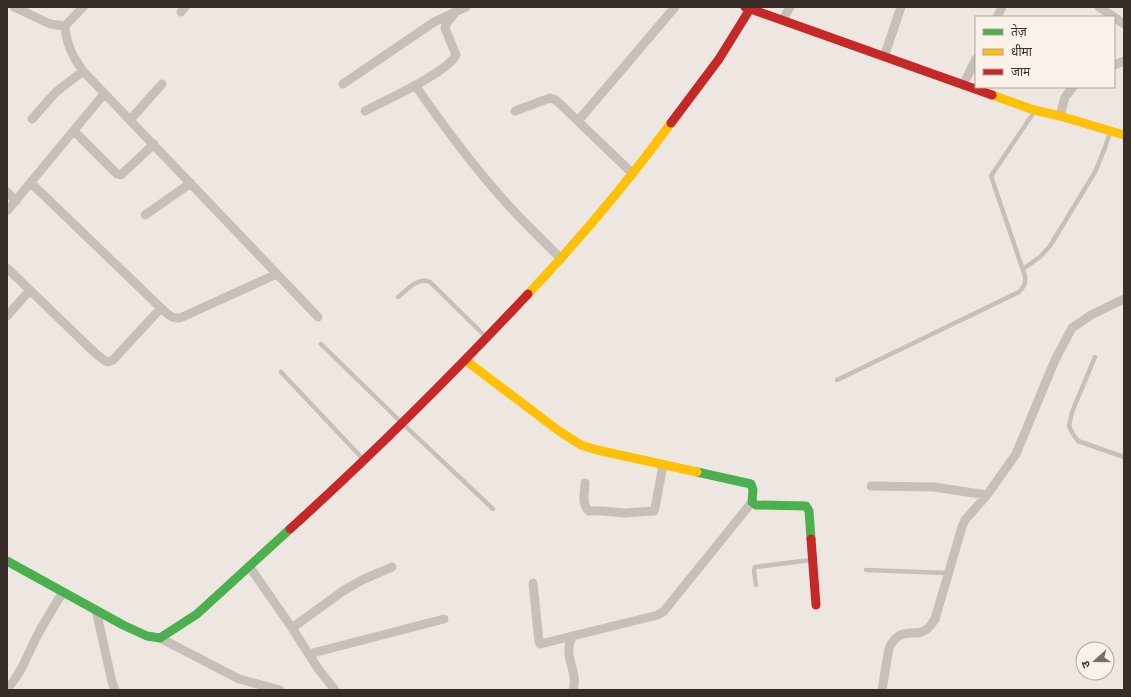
<svg xmlns="http://www.w3.org/2000/svg" width="1131" height="697" font-family="'Space Grotesk','Noto Sans Devanagari',sans-serif">
  <style>
    .lines { fill: none; stroke-linecap: round; stroke-linejoin: round }
    .lane { stroke: #c7c0ba; stroke-width: 4.5 }
    .street { stroke: #c7c0ba; stroke-width: 9 }
    .fast { stroke: #4caf50; stroke-width: 9 }
    .slow { stroke: #ffc107; stroke-width: 9 }
    .jam { stroke: #c62828; stroke-width: 9 }
  </style>
  <rect width="100%" height="100%" fill="#eee7e1"/>
  <g class="lines">
    <path class="lane" d="M 1023,269 L 1040,257 L 1050,246 L 1095,172 L 1104,150 L 1110,133
      M 398,297 C 406,291 418,276 430,282 L 486,337
      M 321,344 L 402,423 L 493,509
      M 1095,357 L 1072,412 L 1069,426 L 1073,434 L 1078,441 L 1124,457
      M 281,372 L 363,459
      M 837,380 L 1019,292 C 1024,287 1026,283 1025,276 L 991,176 L 1034,112
      M 866,570 L 948,573
      M 756,585 L 754,571 L 755,567 L 811,560"/>
    <path class="street" d="M 14,7 L 50,24 L 65,26
      M 83,7 L 65,26 C 66,44 73,57 83,71 L 318,317
      M 1099,7 L 1114,17
      M 181,12 L 185,7
      M 997,17 L 1002,7
      M 1114,17 L 1124,24
      M 783,20 L 790,7
      M 884,57 L 901,7
      M 1114,65 L 1124,61
      M 343,84 L 434,22 L 466,7
      M 415,85 C 442,124 470,162 501,197 C 520,219 541,238 561,259
      M 963,85 L 976,59
      M 365,111 C 384,101 448,72 456,55 L 445,28 L 446,24 L 455,13
      M 515,111 L 550,98 L 556,100 L 633,174
      M 1060,116 L 1065,97 L 1073,87
      M 32,119 L 56,92 L 83,71
      M 130,120 L 162,84
      M 578,121 L 675,7
      M 74,131 L 117,174 L 121,175 L 123,173 L 154,144
      M 31,183 L 161,308 C 167,313 171,319 180,318 L 277,274
      M 7,192 L 16,201
      M 7,211 L 104,94
      M 145,215 L 191,183
      M 7,268 L 95,353 L 104,360 L 108,362 L 113,360 L 161,308
      M 7,316 L 30,290
      M 585,483 C 585,492 581,505 589,511 L 603,511 L 624,513 L 654,511 L 655,508 L 663,465
      M 871,486 L 934,487 L 987,495 L 1016,454 L 1055,360 L 1072,328 L 1091,315 L 1124,299
      M 249,566 L 292,628 L 319,670 L 335,690
      M 533,583 L 539,642 L 540,644 L 658,615 L 664,611 L 752,502
      M 96,610 L 112,682 L 115,690
      M 292,628 L 343,591 L 362,580 L 392,567
      M 572,637 C 562,658 579,670 573,690
      M 160,638 L 239,679 L 280,690
      M 309,654 L 444,619
      M 7,689 C 21,674 26,658 35,640 C 43,624 53,608 63,592
      M 882,690 L 889,648 C 901,624 915,639 927,629 C 931,626 933,622 935,619 L 962,527 L 965,520 L 987,495"/>
    <path class="fast" d="M 697,472 L 751,484 L 753,490 L 752,502 L 756,505 L 806,506 L 809,511 L 811,539
      M 7,561 L 123,625 L 147,636 L 160,638 L 197,614 L 290,529"/>
    <path class="slow" d="M 992,95 L 1034,110 L 1060,116 L 1124,135
      M 528,294 C 579,240 627,183 671,123
      M 465,360 L 559,431 L 581,445 L 597,450 L 697,472"/>
    <path class="jam" d="M 745,7 L 992,95
      M 671,123 L 719,59 L 750,9
      M 290,529 C 373,454 452,375 528,294
      M 811,539 L 816,605"/>
  </g>
  <rect width="1131" height="697" fill="none" stroke="#382d28" stroke-width="16"/>
  <rect x="975" y="16" width="140" height="72" fill="#faf2e8" stroke="#aca39b"/>
  <rect x="983" y="29" width="20" height="6" fill="#4caf50" stroke="#aca39b"/>
  <text x="1011" y="36" font-size="12" fill="#382d28">तेज़</text>
  <rect x="983" y="49" width="20" height="6" fill="#ffc107" stroke="#aca39b"/>
  <text x="1011" y="56" font-size="12" fill="#382d28">धीमा</text>
  <rect x="983" y="69" width="20" height="6" fill="#c62828" stroke="#aca39b"/>
  <text x="1011" y="76" font-size="12" fill="#382d28">जाम</text>
  <g transform="translate(1095 661) rotate(249)"><circle r="19" fill="#faf2e8" stroke="#aca39b"/>
  <path d="M0-3L7 15L0 10L-7 15Z" fill="#786e69"/>
  <text y="-6" font-size="11" font-weight="bold" text-anchor="middle" fill="#382d28">उ</text>
  </g>
</svg>
